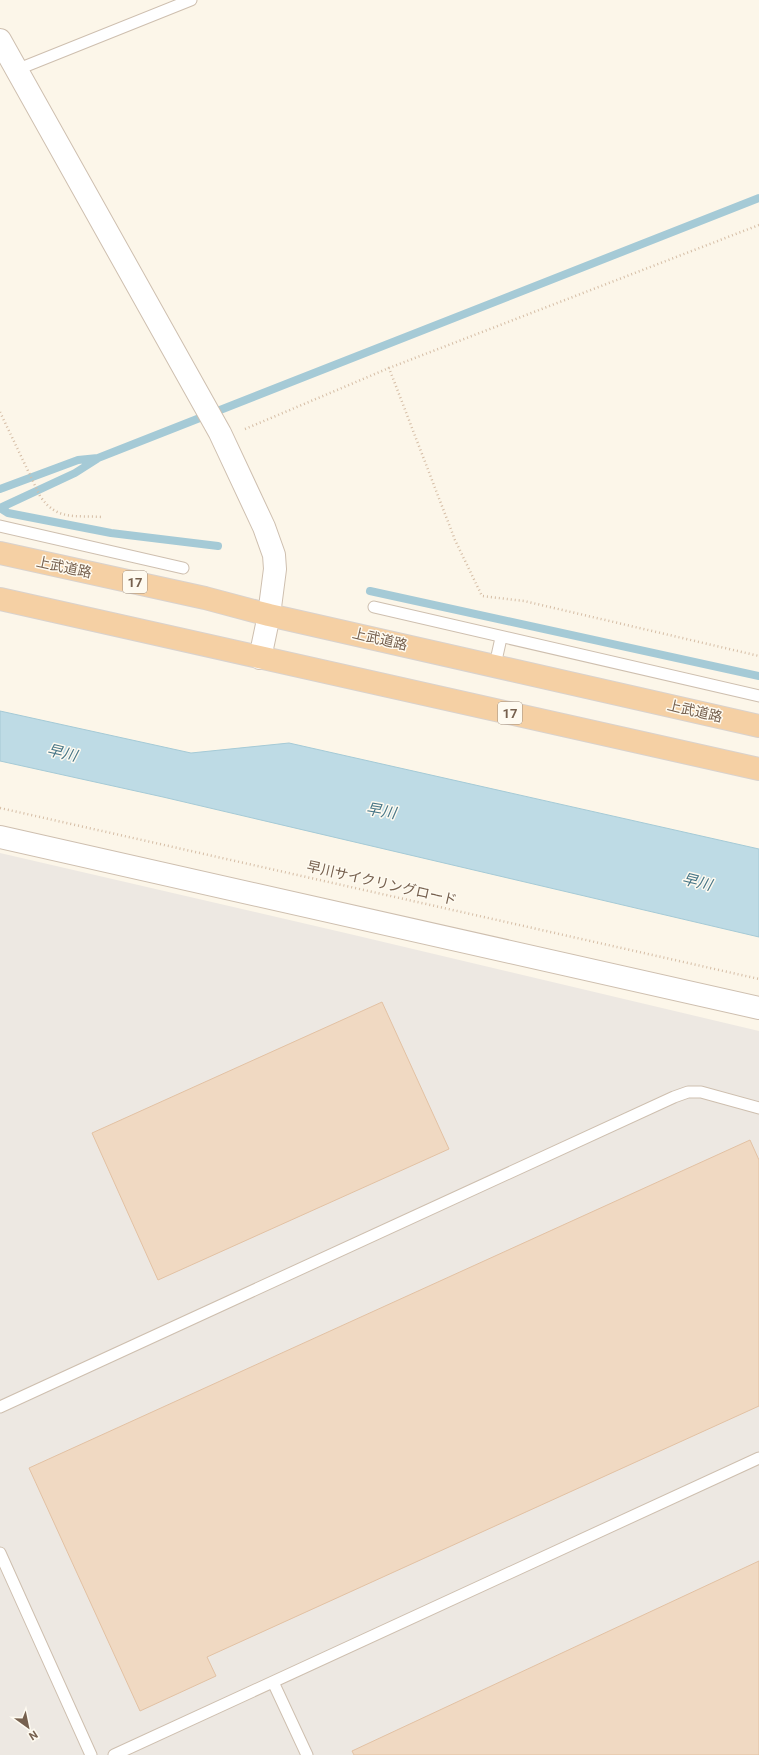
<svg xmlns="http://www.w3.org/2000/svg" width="759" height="1755" font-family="Roboto,'Noto Sans JP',sans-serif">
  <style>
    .industrial { fill: #ede8e2 }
    .water { fill: #bedbe5; stroke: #a5cad6 }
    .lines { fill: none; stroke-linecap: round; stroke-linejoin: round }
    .stream { stroke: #a5cad6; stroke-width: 8 }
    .building { fill: #f0d9c2; stroke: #e2c1a3 }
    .service-casing { stroke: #cebfaf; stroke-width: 13 }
    .tertiary-casing { stroke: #cebfaf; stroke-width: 24 }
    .trunk-casing { stroke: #d9d2cd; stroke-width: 24 }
    .path { stroke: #d5bda5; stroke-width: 2.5; stroke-dasharray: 1 3; stroke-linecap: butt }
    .service { stroke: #fff; stroke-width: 11 }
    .tertiary { stroke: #fff; stroke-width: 22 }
    .trunk { stroke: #f5d0a4; stroke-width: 22 }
    .labels { text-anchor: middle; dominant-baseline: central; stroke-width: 3; stroke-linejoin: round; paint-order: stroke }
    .shield { fill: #fefaf0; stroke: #9f8e7f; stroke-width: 1 }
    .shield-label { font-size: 13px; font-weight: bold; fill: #76604e }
    .street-label { font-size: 14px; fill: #76604e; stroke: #fefaf0 }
    .water-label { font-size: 15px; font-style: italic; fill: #487687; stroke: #fefaf0 }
  </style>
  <rect width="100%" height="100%" fill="#fcf6e9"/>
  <path class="industrial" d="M 0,853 L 354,935 L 759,1031 L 759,1755 L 0,1755 Z"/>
  <path class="water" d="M 0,711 L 191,753 L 289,743 L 759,849 L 759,937 L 163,797 L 0,761 Z"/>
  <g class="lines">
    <path class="stream" d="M 0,489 L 78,460 L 98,458 L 759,198
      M 0,508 L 8,513 L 111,533 L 218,546
      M 0,508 L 75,473 L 97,459
      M 370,591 L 759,676"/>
  </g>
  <path class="building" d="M 382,1002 L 449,1149 L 158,1280 L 92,1133 Z
    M 750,1140 L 759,1160 L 759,1406 L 207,1657 L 216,1676 L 140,1711 L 29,1468 Z
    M 759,1561 L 759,1755 L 354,1755 L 352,1751 Z"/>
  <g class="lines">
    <g class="service-casing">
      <path id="service" d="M 16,70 L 191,0
        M 0,526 L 183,568
        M 374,607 L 759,696
        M 495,665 L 501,638
        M 0,1407 L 674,1097 L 688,1092 L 701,1092 L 759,1108
        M 0,1553 L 91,1755
        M 273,1682 L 307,1755
        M 114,1755 L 759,1458"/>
    </g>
    <g class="tertiary-casing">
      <path id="tertiary" d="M 0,40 L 220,433 L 264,527 L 274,555 L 275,569 L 269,615 L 260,658
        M 0,837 L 759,1008"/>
    </g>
    <g class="trunk-casing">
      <path id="trunk" d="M 0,553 L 205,598 L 269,615 L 759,726
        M 0,599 L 759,769"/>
    </g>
    <path class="path" d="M 759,225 L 389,368 L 455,540 L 482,596 L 524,601 L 759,656
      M 0,412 L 40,496 C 57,521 75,515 102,517
      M 245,429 L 389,368
      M 0,808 L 759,979"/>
    <use href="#service" class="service"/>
    <use href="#tertiary" class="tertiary"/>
    <use href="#trunk" class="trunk"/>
  </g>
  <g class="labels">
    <g class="shield">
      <rect x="123" y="571" width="24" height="22" rx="3"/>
      <rect x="498" y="702" width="24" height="22" rx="3"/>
    </g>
    <g class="shield-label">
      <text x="135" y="582">17</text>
      <text x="510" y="713">17</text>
    </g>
    <g class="street-label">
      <text transform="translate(64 567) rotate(12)">上武道路</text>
      <text transform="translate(380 639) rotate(13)">上武道路</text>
      <text transform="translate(695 711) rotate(13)">上武道路</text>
      <text transform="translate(382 883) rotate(13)">早川サイクリングロード</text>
    </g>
    <g class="water-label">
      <text transform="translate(62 753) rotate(13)">早川</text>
      <text transform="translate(381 811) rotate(9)">早川</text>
      <text transform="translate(697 882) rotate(14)">早川</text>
    </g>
  </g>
  <g transform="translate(28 1727) rotate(147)" stroke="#fefaf0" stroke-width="3" paint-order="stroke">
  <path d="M0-3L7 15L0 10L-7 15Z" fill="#76604e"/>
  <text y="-6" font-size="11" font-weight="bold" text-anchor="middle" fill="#76604e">N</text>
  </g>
</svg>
